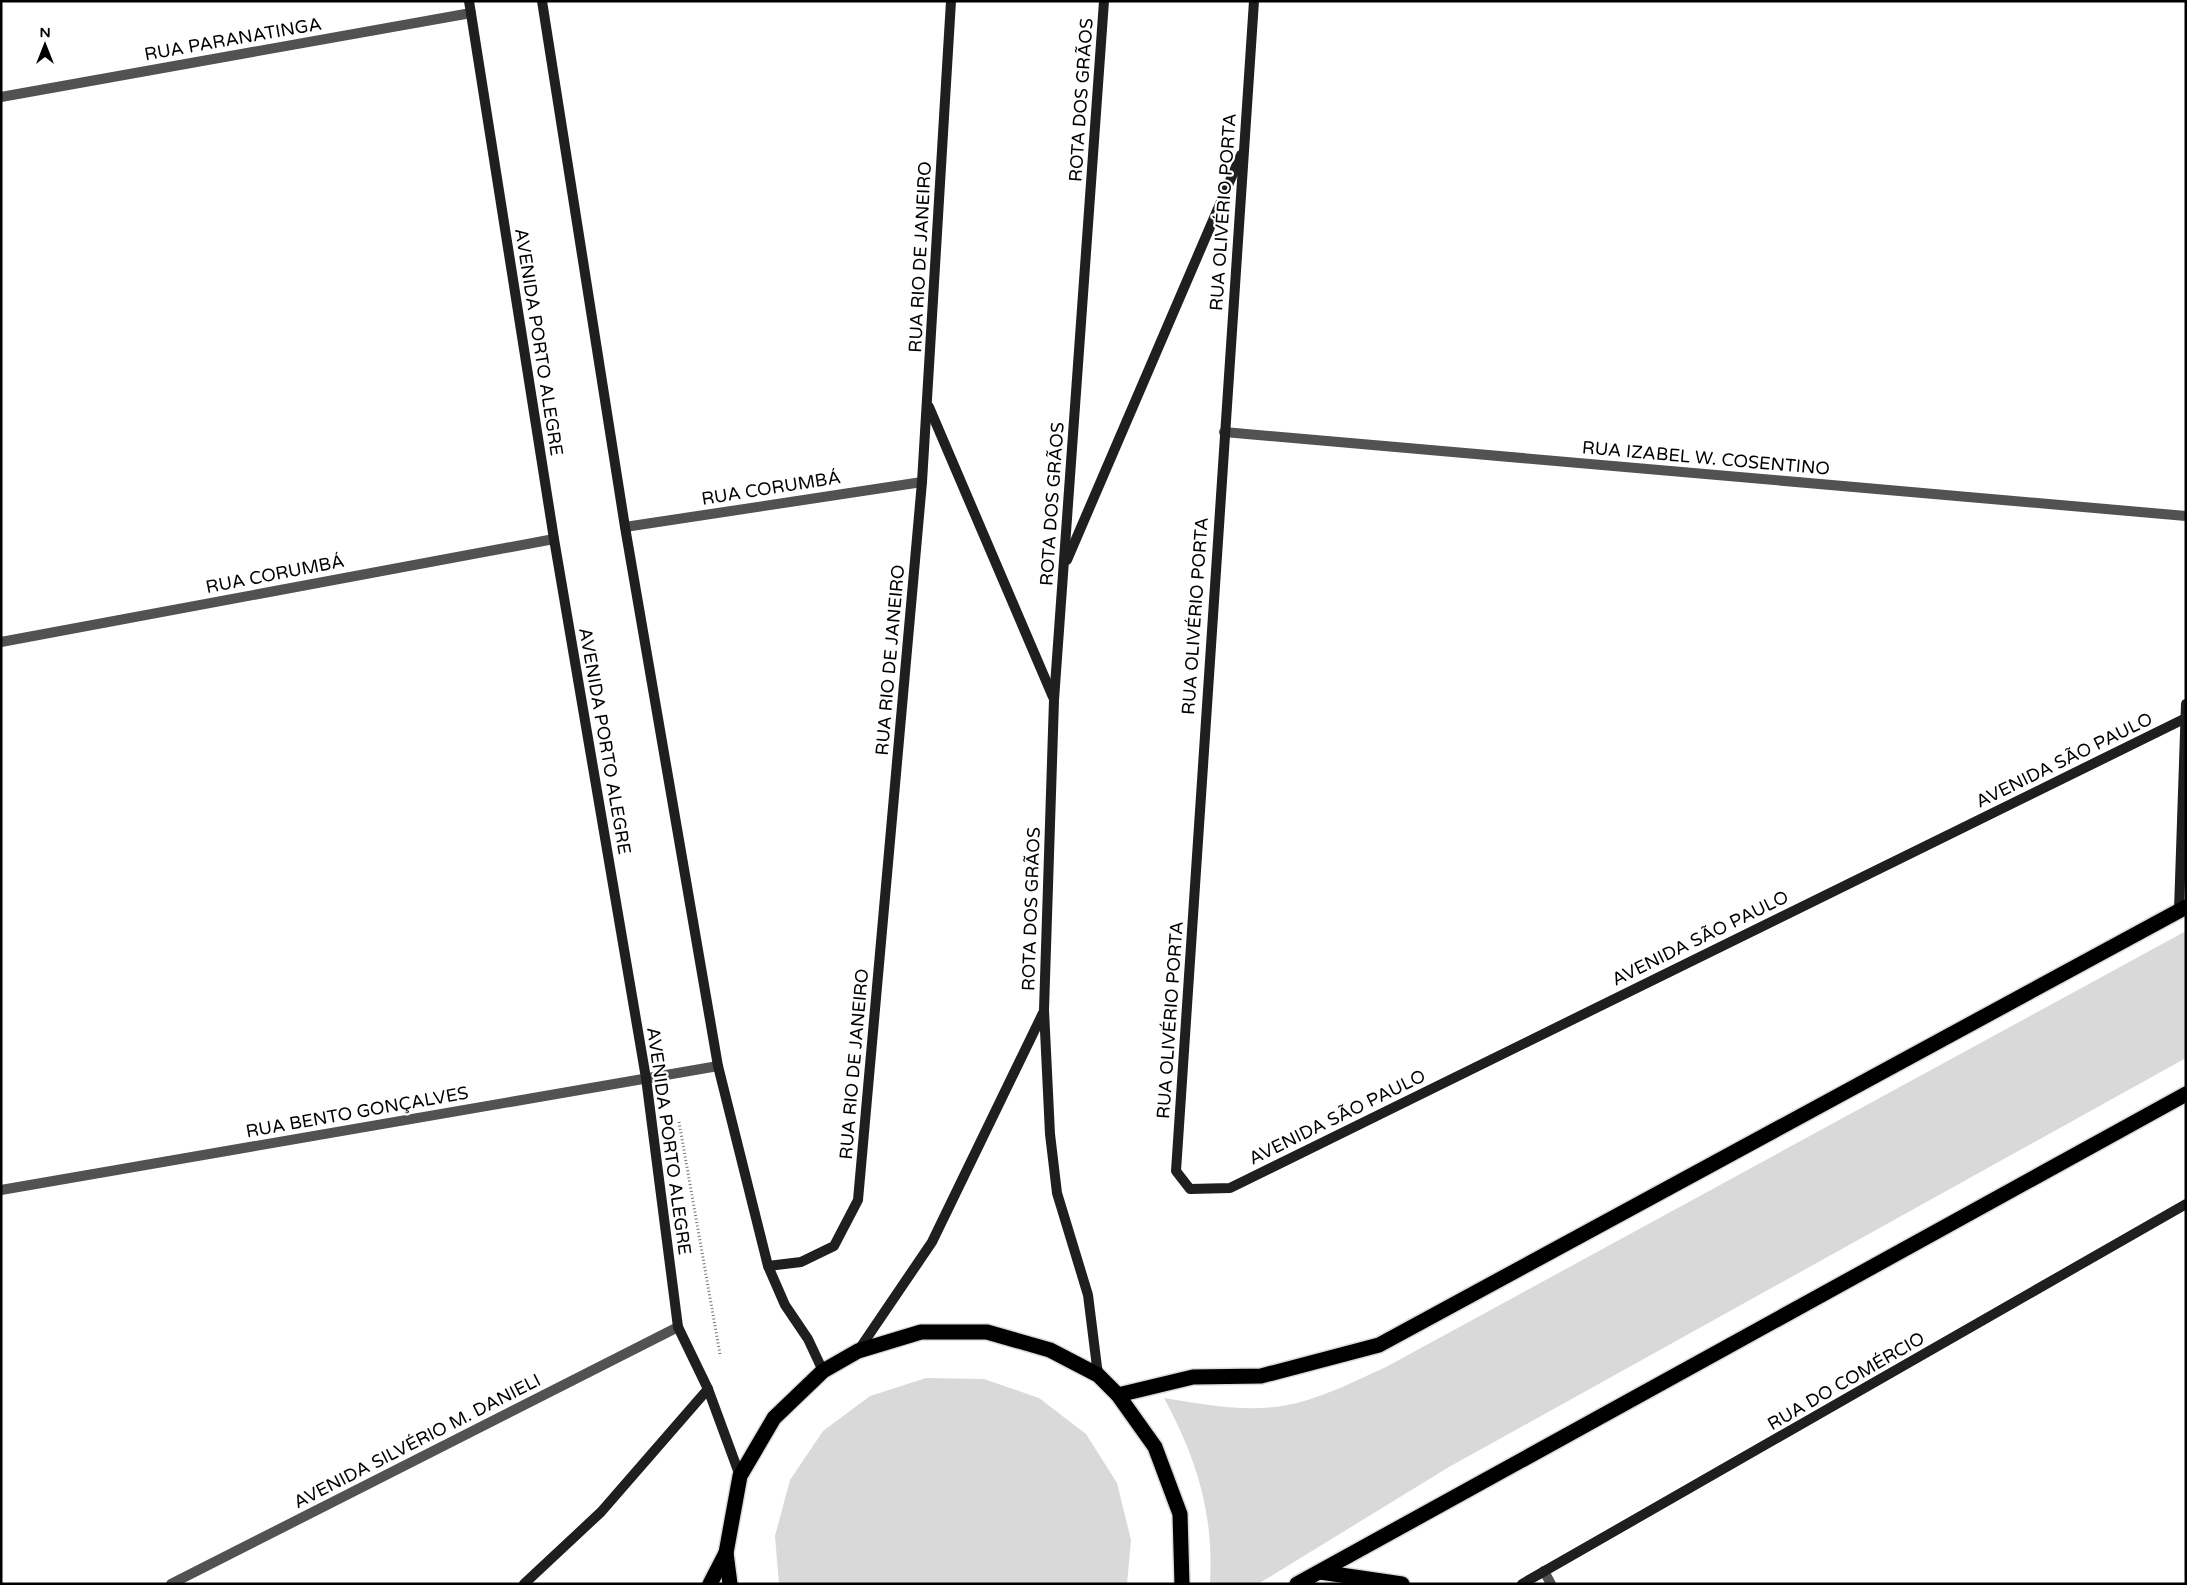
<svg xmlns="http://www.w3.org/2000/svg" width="2187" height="1585" font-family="'Varela Round',sans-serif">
  <rect width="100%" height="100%" fill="#fff"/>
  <g fill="#d9d9d9">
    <path d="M2186,931V1058L1449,1467L1258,1584H1210C1214,1514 1197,1459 1164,1398C1207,1405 1253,1414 1297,1403C1328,1395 1357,1380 1386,1367Z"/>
    <polygon points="926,1378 984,1379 1039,1398 1086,1434 1117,1483 1131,1540 1127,1584 779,1584 775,1536 790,1480 823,1431 870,1396"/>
  </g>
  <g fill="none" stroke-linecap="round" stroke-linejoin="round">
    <g stroke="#dbdbdb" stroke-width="18">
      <g id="highway">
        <polyline points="1118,1395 1193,1377 1261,1376 1379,1345 2186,907"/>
        <polyline points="1320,1572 1402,1584"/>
        <polyline points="710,1584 726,1553"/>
        <polyline points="730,1584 726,1553 740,1476 774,1418 823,1371 858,1351 921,1332 987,1332 1050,1350 1098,1375 1118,1395 1155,1447 1180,1514 1182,1584"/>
        <polyline points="1297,1584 2186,1094"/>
      </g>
    </g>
    <polyline stroke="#747474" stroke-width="3" stroke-dasharray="1 2.5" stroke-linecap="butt" points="679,1122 720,1354"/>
    <g stroke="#525252" stroke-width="10">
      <polyline points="1,97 471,13"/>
      <polyline points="1224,432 2186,516"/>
      <polyline points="625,527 922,482"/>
      <polyline points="1,642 554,539"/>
      <polyline points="1,1190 718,1066"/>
      <polyline points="1544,1571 1551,1584"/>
      <polyline points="171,1584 678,1327"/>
    </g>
    <g stroke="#1f1f1f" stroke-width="10">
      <polyline points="469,1 554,539 646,1078 678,1327 708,1389 740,1476"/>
      <polyline points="542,1 625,527 718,1066 768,1266 785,1305 808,1339 823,1371"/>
      <polyline points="1254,1 1176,1171 1190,1189 1230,1188 2186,718"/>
      <polyline points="929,407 1053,697"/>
      <polyline points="1067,560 1241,155"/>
      <polyline points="2179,910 2186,704"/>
      <polyline points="768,1266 801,1262 834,1246 858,1200 922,482 951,1"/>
      <polyline points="858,1351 932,1242 1043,1013"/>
      <polyline points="1098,1375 1088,1295 1057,1193 1050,1134 1044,1010 1054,700 1104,1"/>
      <polyline points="524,1584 601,1512 708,1389"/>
      <polyline points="1522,1584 2186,1204"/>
    </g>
    <use href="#highway" stroke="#000" stroke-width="15"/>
  </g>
  <g text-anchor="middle" stroke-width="4.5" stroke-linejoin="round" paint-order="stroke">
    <g font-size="18" fill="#000" stroke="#fff">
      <text transform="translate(233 39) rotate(-10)" y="6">RUA PARANATINGA</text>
      <text transform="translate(1081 100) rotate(-86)" y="6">ROTA DOS GRÃOS</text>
      <text transform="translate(1223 212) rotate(-86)" y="6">RUA OLIVÉRIO PORTA</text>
      <text transform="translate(920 257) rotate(-87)" y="6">RUA RIO DE JANEIRO</text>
      <text transform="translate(539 342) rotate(81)" y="6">AVENIDA PORTO ALEGRE</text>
      <text transform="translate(1706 458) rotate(5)" y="6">RUA IZABEL W. COSENTINO</text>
      <text transform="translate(771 488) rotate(-9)" y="6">RUA CORUMBÁ</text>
      <text transform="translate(1052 504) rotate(-86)" y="6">ROTA DOS GRÃOS</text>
      <text transform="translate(275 574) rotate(-11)" y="6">RUA CORUMBÁ</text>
      <text transform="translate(1195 616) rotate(-86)" y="6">RUA OLIVÉRIO PORTA</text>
      <text transform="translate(890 660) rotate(-85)" y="6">RUA RIO DE JANEIRO</text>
      <text transform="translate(605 741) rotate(80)" y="6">AVENIDA PORTO ALEGRE</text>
      <text transform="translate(2064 760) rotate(-26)" y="6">AVENIDA SÃO PAULO</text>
      <text transform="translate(1031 909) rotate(-88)" y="6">ROTA DOS GRÃOS</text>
      <text transform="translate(1700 938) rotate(-26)" y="6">AVENIDA SÃO PAULO</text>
      <text transform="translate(1170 1020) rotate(-86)" y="6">RUA OLIVÉRIO PORTA</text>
      <text transform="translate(854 1064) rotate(-85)" y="6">RUA RIO DE JANEIRO</text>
      <text transform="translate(357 1112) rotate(-10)" y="6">RUA BENTO GONÇALVES</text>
      <text transform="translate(1337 1117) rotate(-26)" y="6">AVENIDA SÃO PAULO</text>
      <text transform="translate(669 1141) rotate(82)" y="6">AVENIDA PORTO ALEGRE</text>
      <text transform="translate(1846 1381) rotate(-30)" y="6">RUA DO COMÉRCIO</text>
      <text transform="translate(417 1441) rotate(-27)" y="6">AVENIDA SILVÉRIO M. DANIELI</text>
    </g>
  </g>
  <rect width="2187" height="1585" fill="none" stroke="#000000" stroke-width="5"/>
  <g transform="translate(45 45)" stroke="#ffffff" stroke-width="4" paint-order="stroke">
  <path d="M0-4L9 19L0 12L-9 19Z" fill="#000000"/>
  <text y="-8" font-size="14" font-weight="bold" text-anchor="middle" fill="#000000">N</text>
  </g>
</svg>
